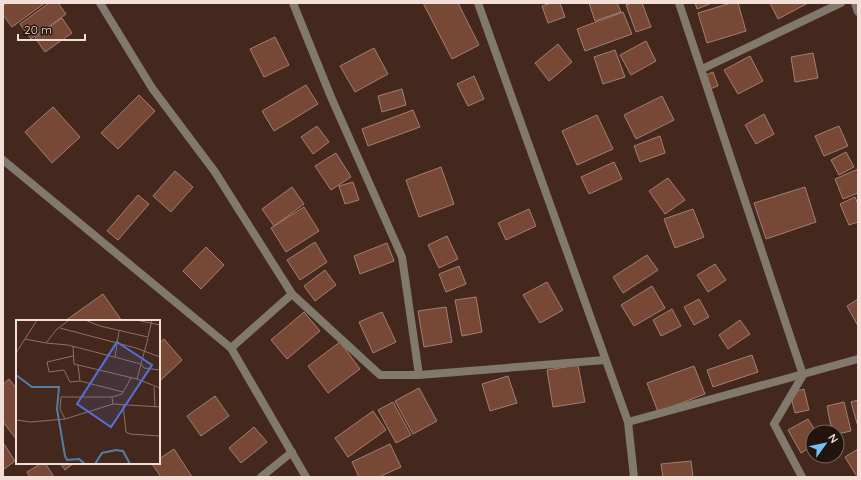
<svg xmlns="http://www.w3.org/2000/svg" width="861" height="480" font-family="Quicksand,sans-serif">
  <rect width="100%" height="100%" fill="#45281d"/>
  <g fill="#784836" stroke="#a27f73">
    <polygon points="7,3 45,3 12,27 3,15 3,6"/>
    <polygon points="49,3 58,3 66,14 31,39 20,24"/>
    <polygon points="423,3 458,3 479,45 452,59"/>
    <polygon points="551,3 560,3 565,17 548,23 542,6"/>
    <polygon points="589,3 617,3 621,12 595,21"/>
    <polygon points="632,3 642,3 651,27 636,32 626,5"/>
    <polygon points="695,3 712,3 697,9"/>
    <polygon points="731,3 738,3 746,31 707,43 698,13"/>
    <polygon points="770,3 808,3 778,19"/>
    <polygon points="623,12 632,34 585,51 577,29"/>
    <polygon points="62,18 72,33 45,52 35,38"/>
    <polygon points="275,37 289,65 264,77 250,49"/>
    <polygon points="646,41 656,61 631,75 620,55"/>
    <polygon points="558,44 572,62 549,81 535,63"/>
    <polygon points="374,48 388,74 355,92 340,66"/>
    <polygon points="615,50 625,77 603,84 594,57"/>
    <polygon points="813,53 818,78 795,82 791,57"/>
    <polygon points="750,56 763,81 738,94 724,70"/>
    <polygon points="713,72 718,86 710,89 704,76"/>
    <polygon points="474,76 484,99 468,106 457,84"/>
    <polygon points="306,85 318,104 274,131 262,111"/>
    <polygon points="402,89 406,105 382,112 378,96"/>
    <polygon points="139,95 155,111 118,149 101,133"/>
    <polygon points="662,96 674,120 636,139 624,115"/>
    <polygon points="53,107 80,137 52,163 25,132"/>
    <polygon points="413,110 420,127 368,146 362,129"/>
    <polygon points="764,114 774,134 756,144 745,125"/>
    <polygon points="597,115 613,149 577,165 562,131"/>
    <polygon points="317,126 329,142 313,154 301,137"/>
    <polygon points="839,126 848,146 824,156 815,136"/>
    <polygon points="660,136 665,153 640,162 634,146"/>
    <polygon points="846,152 854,167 839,175 831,160"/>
    <polygon points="336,153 351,177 331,190 315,166"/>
    <polygon points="614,162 622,179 589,194 581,177"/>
    <polygon points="441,167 454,204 419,217 406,180"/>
    <polygon points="858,169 858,193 843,199 835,179"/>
    <polygon points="175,171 193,187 171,212 153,196"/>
    <polygon points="668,178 685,200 665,214 649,191"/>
    <polygon points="353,182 359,200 345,204 339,186"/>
    <polygon points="292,187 304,204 274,226 262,209"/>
    <polygon points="805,187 816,222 766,239 754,203"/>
    <polygon points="138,195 149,204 118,240 107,231"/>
    <polygon points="855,197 858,204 858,222 849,225 840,204"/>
    <polygon points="304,207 319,231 286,252 271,228"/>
    <polygon points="529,209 536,226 506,240 498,223"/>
    <polygon points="693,209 704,237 675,248 664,219"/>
    <polygon points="447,236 458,259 439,268 428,245"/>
    <polygon points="315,242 327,262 300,280 287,260"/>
    <polygon points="387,243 394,261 360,274 354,256"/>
    <polygon points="206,247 224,265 201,289 183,271"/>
    <polygon points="647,255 658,270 623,293 613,277"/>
    <polygon points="715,264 726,280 708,292 697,275"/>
    <polygon points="459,266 466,284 446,292 439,274"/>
    <polygon points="325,270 336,285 315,301 304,286"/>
    <polygon points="547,282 563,310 540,323 523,295"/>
    <polygon points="652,286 665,308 634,326 621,305"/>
    <polygon points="103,294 122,321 65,321"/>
    <polygon points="476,297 482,332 462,336 455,300"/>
    <polygon points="699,299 709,317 694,325 684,307"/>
    <polygon points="858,299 858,326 847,306"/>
    <polygon points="446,307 452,342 424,347 418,311"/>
    <polygon points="672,309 681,326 661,336 653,320"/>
    <polygon points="304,312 320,331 287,359 271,340"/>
    <polygon points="382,312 396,342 373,353 359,322"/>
    <polygon points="740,320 750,334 728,349 719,335"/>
    <polygon points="164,339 182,360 159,382 159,343"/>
    <polygon points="340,342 360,369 328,393 308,366"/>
    <polygon points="752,355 758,372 713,387 707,370"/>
    <polygon points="578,365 585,402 553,407 547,370"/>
    <polygon points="694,366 705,394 658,412 647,383"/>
    <polygon points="508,376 517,403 490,411 482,384"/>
    <polygon points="9,379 17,389 17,440 3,422 3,384"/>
    <polygon points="419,388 437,421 413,434 395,401"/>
    <polygon points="804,389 809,410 795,413 790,393"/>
    <polygon points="215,396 229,416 201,436 187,416"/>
    <polygon points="858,400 858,427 851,402"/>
    <polygon points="393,402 411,435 396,443 378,410"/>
    <polygon points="844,402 851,431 837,434 837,432 832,432 827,406"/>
    <polygon points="373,411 386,430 348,457 335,438"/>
    <polygon points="808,419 816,432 813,432 813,446 801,453 788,430"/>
    <polygon points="254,427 267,442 241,463 229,448"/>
    <polygon points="4,444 15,461 3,470 3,445"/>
    <polygon points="390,444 401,467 379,477 359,477 352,462"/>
    <polygon points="174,449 192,477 161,477 152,464 159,463 159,459"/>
    <polygon points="858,449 858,474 856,475 845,457"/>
    <polygon points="691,461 693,477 663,477 661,464"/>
    <polygon points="42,463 45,463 54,477 30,477 27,472"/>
    <polygon points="60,463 74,463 65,470"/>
  </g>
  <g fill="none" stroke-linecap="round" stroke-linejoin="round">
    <g stroke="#82796d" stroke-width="8">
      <polyline points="100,3 152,88 215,172 292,294 231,348"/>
      <polyline points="293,3 331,97 402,257 419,375"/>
      <polyline points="478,3 628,422 634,477"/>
      <polyline points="679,3 803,375 774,424 802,477"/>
      <polyline points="855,3 858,12"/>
      <polyline points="702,69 841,3"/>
      <polyline points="3,160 231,348 306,477"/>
      <polyline points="292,294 380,375 419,375 605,360"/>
      <polyline points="628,422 858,359"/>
      <polyline points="261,477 292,452"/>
    </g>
  </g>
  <g transform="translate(16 320)">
    <rect width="144" height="144" fill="#45281d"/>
    <path fill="none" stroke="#547ea1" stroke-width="2" d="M0,55L16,67H43L41,89L49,136L51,140L63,139L69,144M79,144L86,133L100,130L107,131L114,144"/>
    <path fill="none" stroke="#8b7168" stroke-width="1" d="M53,0L40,10L30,23L52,25L125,44L128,48L144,50M69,0L84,6L132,17L136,0M120,0L144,5M44,8L120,28L144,37M9,19L30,23M57,26L58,44L121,59L144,68M0,33L21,0M57,36L31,42L33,52L48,50L54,62L64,61L107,72M99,37L103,11M62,45L64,61M121,59L132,18M138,67L139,87M96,77L106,74L115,58M107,84L110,112L114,114L144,116M49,99L44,89L45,77H96L97,84M0,100L15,102L49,99L97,84L144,87"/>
    <path fill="#5272d8" fill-opacity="0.15" stroke="#5272d8" stroke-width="2" d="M101,22L136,45L95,107L61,84Z"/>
    <rect width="144" height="144" fill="none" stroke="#f3dfd8" stroke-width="2"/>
  </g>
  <rect width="861" height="480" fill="none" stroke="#f3dfd8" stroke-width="8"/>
  <g transform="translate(825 444) rotate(57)"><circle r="19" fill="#221510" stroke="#766660"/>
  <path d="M0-3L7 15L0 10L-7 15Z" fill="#76c0f7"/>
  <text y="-6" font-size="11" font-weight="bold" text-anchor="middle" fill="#f3dfd8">N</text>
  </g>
  <path d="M18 34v6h67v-6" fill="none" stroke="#f3dfd8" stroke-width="2"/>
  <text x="24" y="34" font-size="12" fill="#f3dfd8" stroke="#221510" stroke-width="3" paint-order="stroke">20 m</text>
</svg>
